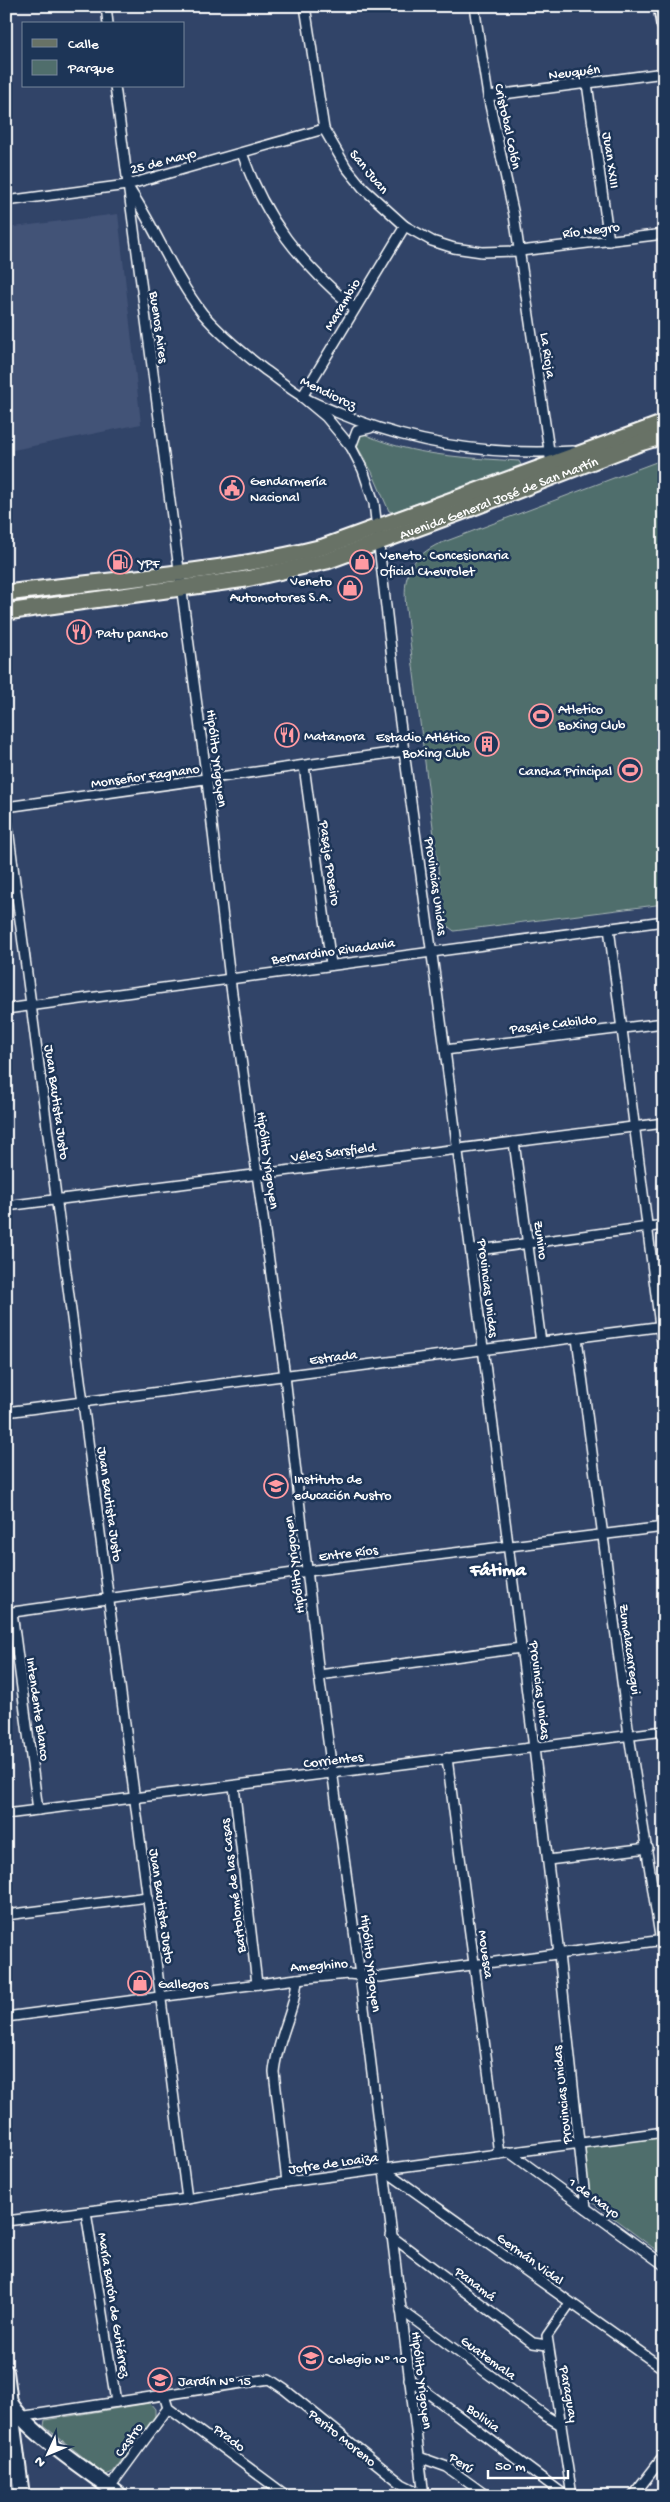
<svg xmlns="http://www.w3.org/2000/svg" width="670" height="2502" font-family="'Gochi Hand',sans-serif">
  <rect width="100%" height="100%" fill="#314468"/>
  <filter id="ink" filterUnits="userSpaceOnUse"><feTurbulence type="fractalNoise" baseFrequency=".02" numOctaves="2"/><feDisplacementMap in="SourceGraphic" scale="10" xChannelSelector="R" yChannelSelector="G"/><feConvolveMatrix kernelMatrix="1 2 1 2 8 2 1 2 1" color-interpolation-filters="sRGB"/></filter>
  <g filter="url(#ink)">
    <polygon fill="#435377" points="118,214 141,424 13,450 6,425 6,228"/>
    <g fill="#506e6c" stroke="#a8b6b6">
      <path d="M364,434C411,456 468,458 519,461L521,465L393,512L389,511L372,472L357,446L359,436Z"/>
      <path d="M664,459V904L454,931L445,924L406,609C403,577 407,561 436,545Z"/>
      <polygon points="664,2137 664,2256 588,2199 585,2147"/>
      <polygon points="150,2403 155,2409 155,2416 113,2472 106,2475 44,2426 45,2420"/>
    </g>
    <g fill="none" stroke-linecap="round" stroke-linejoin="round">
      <g stroke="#fff" stroke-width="12">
        <g id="street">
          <polyline points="106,6 108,24"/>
          <polyline points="305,6 324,129 346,167 363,188 405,226 432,241 454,248 482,252 520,251 664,234"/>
          <polyline points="474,6 488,96 514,215 550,457"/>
          <polyline points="587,83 609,241"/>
          <polyline points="115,86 207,781 230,979 285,1376 319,1675 360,1975 424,2496"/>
          <polyline points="488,96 664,73"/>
          <path d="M242,153C265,219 301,264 354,308"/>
          <path d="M128,187C156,228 172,274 203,314C221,335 243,353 265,370C277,378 289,389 302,396C312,403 325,407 336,412C411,444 491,456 573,451"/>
          <polyline points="6,201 127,185 324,129"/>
          <polyline points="302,397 326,417 351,447 363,470 374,503 396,693 445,1050 534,1748 559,1954 586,2208"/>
          <polyline points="302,397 405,226"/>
          <polyline points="351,447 357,431 370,428"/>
          <polyline points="304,766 331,964"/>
          <polyline points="6,807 405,751"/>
          <polyline points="6,813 187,2199"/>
          <polyline points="609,928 664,1357"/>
          <polyline points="6,1009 664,921"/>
          <polyline points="445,1050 664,1023"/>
          <polyline points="514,1142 541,1342"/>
          <polyline points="6,1206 664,1123"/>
          <polyline points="471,1251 664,1225"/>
          <polyline points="577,1338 629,1735 664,1962"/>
          <polyline points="6,1412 664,1326"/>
          <polyline points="12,1612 38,1810"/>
          <polyline points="6,1613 308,1571 664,1527"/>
          <polyline points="319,1675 521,1648"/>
          <polyline points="447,1758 499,2154"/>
          <polyline points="234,1786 257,1984"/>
          <polyline points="6,1814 664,1731"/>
          <polyline points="548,1860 648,1848"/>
          <polyline points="6,1915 148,1897"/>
          <polyline points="6,2017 297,1979 348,1974 380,1977 664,1940"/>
          <polyline points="509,2152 664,2265"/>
          <polyline points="383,2169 664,2369"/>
          <path d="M287,2182L274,2072C277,2039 295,2011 297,1979"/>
          <polyline points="86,2212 116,2402"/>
          <polyline points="6,2221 187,2199 287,2182 664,2132"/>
          <polyline points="391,2236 533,2343 547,2345"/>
          <polyline points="570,2303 547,2336 572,2496"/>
          <polyline points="401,2310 546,2416 561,2425"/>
          <polyline points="409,2379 566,2496"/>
          <polyline points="164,2395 168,2408 287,2496"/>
          <polyline points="19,2417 269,2379 284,2389 402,2484 424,2495"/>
          <polyline points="419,2457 447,2467 487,2496"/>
          <polyline points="110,2487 168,2408"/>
          <polyline points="633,2496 664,2456"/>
        </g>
      </g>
      <g stroke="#fff" stroke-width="18">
        <g id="secondary">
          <polyline points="661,6 664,24"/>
          <polyline points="6,2372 22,2496"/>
          <path d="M10,2402C29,2434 90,2472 121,2496"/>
        </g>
      </g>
      <g stroke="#fff" stroke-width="19">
        <g id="primary">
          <path d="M6,593C110,580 223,572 323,547L664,423"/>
          <path id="s1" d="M6,612L246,579L327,561L461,512L640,443L664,436"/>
        </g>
      </g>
      <use href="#street" stroke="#1d3557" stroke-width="9"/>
      <use href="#secondary" stroke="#1d3557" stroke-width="14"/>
      <use href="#primary" stroke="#687266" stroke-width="15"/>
    </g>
  </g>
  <defs>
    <g id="civic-ring" transform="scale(1.25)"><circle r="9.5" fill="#1d3557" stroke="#ff9aa2" stroke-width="1.5"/><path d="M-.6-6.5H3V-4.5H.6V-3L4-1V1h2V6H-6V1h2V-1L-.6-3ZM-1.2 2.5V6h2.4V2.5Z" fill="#ff9aa2"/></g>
    <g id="fuel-ring" transform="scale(1.25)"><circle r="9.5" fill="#1d3557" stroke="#ff9aa2" stroke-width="1.5"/><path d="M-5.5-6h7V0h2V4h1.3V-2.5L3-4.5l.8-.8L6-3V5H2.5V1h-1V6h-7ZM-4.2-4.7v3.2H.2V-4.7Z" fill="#ff9aa2"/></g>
    <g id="shop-ring" transform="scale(1.25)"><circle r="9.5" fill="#1d3557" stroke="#ff9aa2" stroke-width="1.5"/><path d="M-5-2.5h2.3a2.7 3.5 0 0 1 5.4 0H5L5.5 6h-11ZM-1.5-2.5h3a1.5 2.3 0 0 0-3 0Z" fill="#ff9aa2"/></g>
    <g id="restaurant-ring" transform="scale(1.25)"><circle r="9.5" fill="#1d3557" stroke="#ff9aa2" stroke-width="1.5"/><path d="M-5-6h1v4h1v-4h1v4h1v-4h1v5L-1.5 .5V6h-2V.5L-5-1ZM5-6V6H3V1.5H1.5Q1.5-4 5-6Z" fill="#ff9aa2"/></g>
    <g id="stadium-ring" transform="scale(1.25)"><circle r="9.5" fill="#1d3557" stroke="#ff9aa2" stroke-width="1.5"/><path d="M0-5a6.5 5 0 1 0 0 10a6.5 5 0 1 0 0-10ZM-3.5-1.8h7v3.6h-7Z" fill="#ff9aa2"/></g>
    <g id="building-ring" transform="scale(1.25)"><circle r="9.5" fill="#1d3557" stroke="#ff9aa2" stroke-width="1.5"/><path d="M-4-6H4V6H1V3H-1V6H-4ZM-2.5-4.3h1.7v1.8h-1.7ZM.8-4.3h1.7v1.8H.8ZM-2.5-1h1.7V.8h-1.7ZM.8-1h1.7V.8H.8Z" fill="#ff9aa2"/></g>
    <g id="school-ring" transform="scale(1.25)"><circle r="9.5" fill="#1d3557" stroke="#ff9aa2" stroke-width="1.5"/><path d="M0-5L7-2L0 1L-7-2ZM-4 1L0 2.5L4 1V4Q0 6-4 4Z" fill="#ff9aa2"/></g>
  </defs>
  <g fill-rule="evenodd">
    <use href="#civic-ring" x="232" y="488"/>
    <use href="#fuel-ring" x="120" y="562"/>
    <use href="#shop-ring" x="362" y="562"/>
    <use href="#shop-ring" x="350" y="588"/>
    <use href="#restaurant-ring" x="79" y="632"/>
    <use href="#stadium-ring" x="541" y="716"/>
    <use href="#restaurant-ring" x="287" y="735"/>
    <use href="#building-ring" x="487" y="744"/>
    <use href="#stadium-ring" x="630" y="770"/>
    <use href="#school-ring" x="276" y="1486"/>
    <use href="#shop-ring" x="140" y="1983"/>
    <use href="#school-ring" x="311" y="2358"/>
    <use href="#school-ring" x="160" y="2380"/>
  </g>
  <g text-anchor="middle" stroke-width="5" stroke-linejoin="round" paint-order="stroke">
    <g font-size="14" fill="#fff" stroke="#1d3557">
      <text transform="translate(574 71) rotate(-7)" y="5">Neuquén</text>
      <text transform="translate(509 126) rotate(78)" y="5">Cristobal Colón</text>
      <text transform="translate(163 160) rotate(-15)" y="5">25 de Mayo</text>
      <text transform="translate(612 160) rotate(82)" y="5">Juan XXIII</text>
      <text transform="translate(370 171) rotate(50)" y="5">San Juan</text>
      <text transform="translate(591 229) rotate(-7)" y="5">Río Negro</text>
      <text transform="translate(341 304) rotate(-59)" y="5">Marambio</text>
      <text transform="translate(160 327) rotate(82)" y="5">Buenos Aires</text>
      <text transform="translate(549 355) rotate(82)" y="5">La Rioja</text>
      <text transform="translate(329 392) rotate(26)" y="5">Mendioroz</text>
      <text dy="5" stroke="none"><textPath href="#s1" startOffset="508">Avenida General José de San Martín</textPath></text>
      <text transform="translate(218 758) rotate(83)" y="5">Hipólito Yrigoyen</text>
      <text transform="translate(145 775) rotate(-8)" y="5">Monseñor Fagnano</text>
      <text transform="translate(331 863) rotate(82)" y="5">Pasaje Poseiro</text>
      <text transform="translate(437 886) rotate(82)" y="5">Provincias Unidas</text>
      <text transform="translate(333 950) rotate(-8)" y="5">Bernardino Rivadavia</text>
      <text transform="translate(553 1023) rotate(-7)" y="5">Pasaje Cabildo</text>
      <text transform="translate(58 1102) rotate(82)" y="5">Juan Bautista Justo</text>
      <text transform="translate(333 1151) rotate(-7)" y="5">Vélez Sarsfield</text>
      <text transform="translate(269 1160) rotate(82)" y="5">Hipólito Yrigoyen</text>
      <text transform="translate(542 1240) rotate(82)" y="5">Zunino</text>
      <text transform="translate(489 1288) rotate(83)" y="5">Provincias Unidas</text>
      <text transform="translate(333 1356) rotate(-7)" y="5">Estrada</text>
      <text transform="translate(111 1504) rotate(82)" y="5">Juan Bautista Justo</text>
      <text transform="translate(348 1552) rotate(-7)" y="5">Entre Ríos</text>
      <text transform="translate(293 1565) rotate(-97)" y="5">Hipólito Yrigoyen</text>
      <text transform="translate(631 1649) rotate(82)" y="5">Zumalacarregui</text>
      <text transform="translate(541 1690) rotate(83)" y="5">Provincias Unidas</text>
      <text transform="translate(39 1709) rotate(82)" y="5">Intendente Blanco</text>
      <text transform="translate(333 1759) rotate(-7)" y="5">Corrientes</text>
      <text transform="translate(232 1886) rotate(-97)" y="5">Bartolomé de las Casas</text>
      <text transform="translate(163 1906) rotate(82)" y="5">Juan Bautista Justo</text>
      <text transform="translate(487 1954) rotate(82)" y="5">Mouesca</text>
      <text transform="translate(372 1963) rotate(83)" y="5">Hipólito Yrigoyen</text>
      <text transform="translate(319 1964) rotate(-4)" y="5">Ameghino</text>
      <text transform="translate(561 2095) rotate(-96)" y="5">Provincias Unidas</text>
      <text transform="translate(333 2162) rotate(-8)" y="5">Jofre de Loaiza</text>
      <text transform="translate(595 2197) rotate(36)" y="5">1 de Mayo</text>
      <text transform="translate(531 2258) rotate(36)" y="5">Germán Vidal</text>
      <text transform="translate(476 2283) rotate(37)" y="5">Panamá</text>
      <text transform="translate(115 2305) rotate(81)" y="5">María Barón de Gutiérrez</text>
      <text transform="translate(489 2357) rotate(36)" y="5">Guatemala</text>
      <text transform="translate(423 2380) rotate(83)" y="5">Hipólito Yrigoyen</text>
      <text transform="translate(570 2394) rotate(80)" y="5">Paraguay</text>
      <text transform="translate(484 2417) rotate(37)" y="5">Bolivia</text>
      <text transform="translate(230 2437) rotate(37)" y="5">Prado</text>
      <text transform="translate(343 2437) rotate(39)" y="5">Perito Moreno</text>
      <text transform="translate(128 2439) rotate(-54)" y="5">Castro</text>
      <text transform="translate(462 2462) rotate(33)" y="5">Perú</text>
    </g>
    <g font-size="14" fill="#fff" stroke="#1d3557" text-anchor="start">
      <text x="250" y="485">Gendarmería<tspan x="250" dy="16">Nacional</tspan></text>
      <text x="380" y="559">Veneto. Concesionaria<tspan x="380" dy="16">Oficial Chevrolet</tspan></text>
      <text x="138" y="567">YPF</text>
      <text x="332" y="585" text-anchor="end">Veneto<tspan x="332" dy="16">Automotores S.A.</tspan></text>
      <text x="96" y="637">Patu pancho</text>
      <text x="558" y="713">Atletico<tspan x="558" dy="16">Boxing Club</tspan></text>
      <text x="304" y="740">Matamora</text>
      <text x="470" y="741" text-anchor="end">Estadio Atlético<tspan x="470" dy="16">Boxing Club</tspan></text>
      <text x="612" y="775" text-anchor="end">Cancha Principal</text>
      <text x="294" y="1483">Instituto de<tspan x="294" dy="16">educación Austro</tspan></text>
      <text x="158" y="1988">Gallegos</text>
      <text x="328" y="2363">Colegio Nº 10</text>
      <text x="178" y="2385">Jardín Nº 15</text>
    </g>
    <g font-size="19" font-weight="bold" fill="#fff" stroke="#1d3557">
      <text x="498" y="1575">Fátima</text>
    </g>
  </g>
  <rect width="670" height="2502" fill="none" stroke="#1d3557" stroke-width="25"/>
  <rect x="12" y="12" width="645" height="2477" fill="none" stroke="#fff" stroke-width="2" filter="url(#ink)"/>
  <rect x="22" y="22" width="162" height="65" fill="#1d3557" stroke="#77869a"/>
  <rect x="32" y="39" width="25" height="8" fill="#687266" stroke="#77869a"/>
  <text x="68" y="48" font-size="15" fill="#ffffff">Calle</text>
  <rect x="32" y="60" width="25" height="15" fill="#506e6c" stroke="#77869a"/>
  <text x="68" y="72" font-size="15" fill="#ffffff">Parque</text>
  <g transform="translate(48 2454) rotate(226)" stroke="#1d3557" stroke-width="4" paint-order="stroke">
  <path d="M0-4L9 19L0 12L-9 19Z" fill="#ffffff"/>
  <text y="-8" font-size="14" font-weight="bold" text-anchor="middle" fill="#ffffff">N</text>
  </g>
  <path d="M488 2470v8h80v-8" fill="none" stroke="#ffffff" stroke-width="2.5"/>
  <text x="495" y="2470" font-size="15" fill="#ffffff" stroke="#1d3557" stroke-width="4" paint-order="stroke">50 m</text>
</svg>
